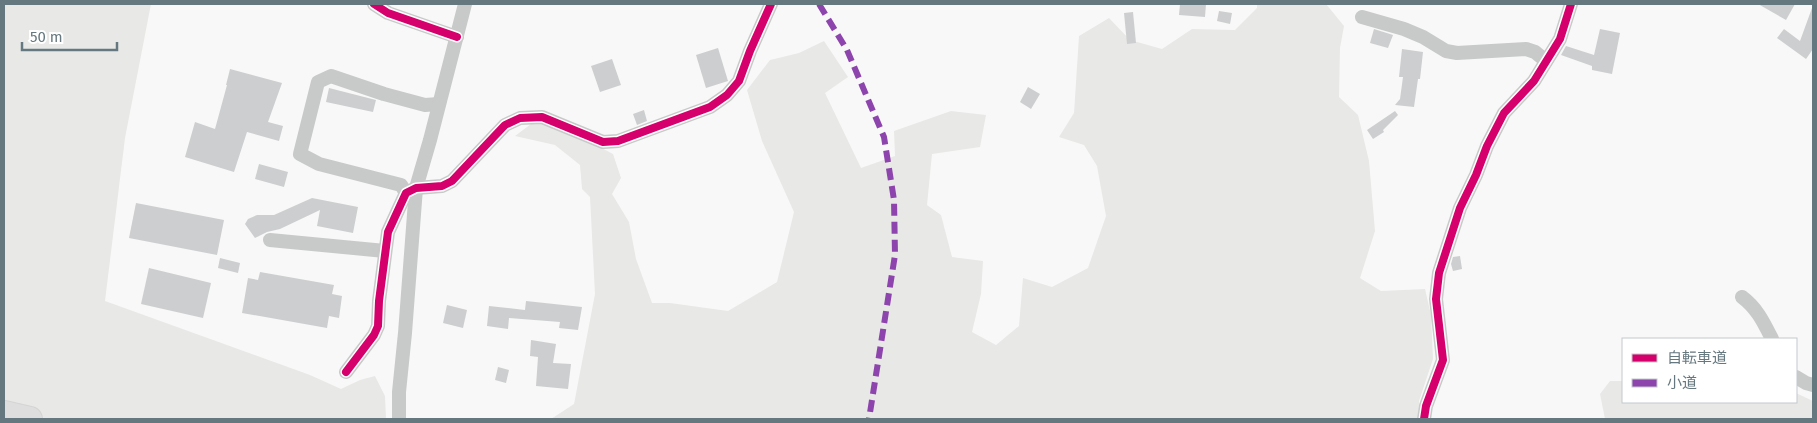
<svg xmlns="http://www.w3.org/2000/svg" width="1817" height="423" font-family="'Fira Sans','Noto Sans JP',sans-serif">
  <rect width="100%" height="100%" fill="#f8f8f8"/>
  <g fill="#e8e9e6">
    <polygon points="4,4 151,4 125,138 105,301 310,375 341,389 360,380 375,376 385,396 386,419 4,419"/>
    <polygon points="1257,4 1326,4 1344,26 1340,48 1339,97 1358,115 1369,161 1375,231 1360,278 1381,291 1425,289 1431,315 1433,359 1419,401 1419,419 551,419 574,404 595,294 590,197 582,189 580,165 555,145 515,136 535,121 590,142 613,154 621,178 612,194 629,222 636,259 652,303 670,303 728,311 777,282 794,212 762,141 747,90 770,60 799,53 824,41 848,77 825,93 861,168 895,156 894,131 951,111 986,115 980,147 932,154 927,205 941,215 952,257 983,261 981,294 972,332 996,345 1019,326 1023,278 1052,287 1088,268 1106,216 1097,166 1084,145 1059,137 1074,113 1079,36 1109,18 1130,40 1162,49 1192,29 1235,30 1257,8"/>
    <polygon points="1610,381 1623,381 1623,402 1796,402 1796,393 1813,401 1813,419 1605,419 1600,394"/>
  </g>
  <g fill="#cdcecf">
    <polygon points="1180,4 1206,4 1205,17 1179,15"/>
    <polygon points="1758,4 1795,4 1786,20"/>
    <polygon points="1812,8 1813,49 1806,59 1777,38 1784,29 1800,41"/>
    <polygon points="1219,11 1232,13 1230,24 1217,21"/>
    <polygon points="1133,12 1136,43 1127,44 1124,13"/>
    <polygon points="1374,29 1393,35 1388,48 1370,43"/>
    <polygon points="1600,29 1620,33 1612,74 1592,70 1592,66 1561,55 1566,46 1594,55"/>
    <polygon points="718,48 728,81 706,88 696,55"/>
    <polygon points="1402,49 1423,52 1420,79 1418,79 1414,107 1395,105 1400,99 1403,77 1399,77"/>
    <polygon points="612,59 621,85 600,92 591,66"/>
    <polygon points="230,69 282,83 268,122 283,126 279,141 247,132 234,172 185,157 195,122 215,129 227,85 226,85"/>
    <polygon points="1028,87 1040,94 1031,109 1020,102"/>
    <polygon points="329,88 376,100 373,112 326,102"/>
    <polygon points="644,110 647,121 637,125 633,114"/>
    <polygon points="1395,111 1398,115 1383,130 1384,132 1373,139 1367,130"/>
    <polygon points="259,164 288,172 284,187 255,179"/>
    <polygon points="312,198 358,207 353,233 317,226 320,210 280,229 267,232 255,238 245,224 248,219 257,215 274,215"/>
    <polygon points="136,203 224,220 217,255 129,238"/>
    <polygon points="1460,256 1462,269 1453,271 1451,264 1453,257"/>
    <polygon points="220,258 240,263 238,273 218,268"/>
    <polygon points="149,268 211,283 203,318 141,304"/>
    <polygon points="260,272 334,285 332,294 342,296 339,318 329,316 327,328 242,313 248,278 258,280"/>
    <polygon points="526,301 582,307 578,330 559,328 560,322 509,318 508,329 487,326 489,306 525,310"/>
    <polygon points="447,305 467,310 463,328 443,323"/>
    <polygon points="531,340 556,344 553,363 571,364 568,389 536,386 538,357 530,356"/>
    <polygon points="498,367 509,370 506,383 495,380"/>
  </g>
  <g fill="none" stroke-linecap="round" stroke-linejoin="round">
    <g stroke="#d3d4d4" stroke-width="26">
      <polyline id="highway" points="4,413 30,419"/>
    </g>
    <g stroke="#c8c9c9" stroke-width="14">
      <polyline points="374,4 388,13 457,37"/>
      <polyline points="1362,17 1404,29 1423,37 1446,51 1457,53 1526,49 1535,52 1546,61"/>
      <polyline points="406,193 401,185 319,164 300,154 318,82 331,76 384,94 425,105 439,104"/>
      <polyline points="270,240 385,251"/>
      <path d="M1742,297C1757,308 1764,323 1772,339"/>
      <polyline points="346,372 374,335 378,326 379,301 388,232 406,193 416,188 442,186 452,181 505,125 520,118 542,117 603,142 618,141 710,107 727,95 739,81 750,51 771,4"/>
      <polyline points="1796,377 1806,383 1813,385"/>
      <polyline points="399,419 399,392 405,333 416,188 430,140 465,4"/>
      <polyline points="1424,419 1426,406 1443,360 1436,299 1439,273 1460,208 1476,175 1487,146 1504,113 1534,81 1560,39 1571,4"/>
    </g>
    <use href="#highway" stroke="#dedede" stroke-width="24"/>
    <polyline stroke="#8e44ad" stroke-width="6" stroke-dasharray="12 6" stroke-linecap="butt" points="819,4 847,50 884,137 894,200 895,255 869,419"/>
    <g stroke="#fff" stroke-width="11">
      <g id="cycleway">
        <polyline points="374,4 388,13 457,37"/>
        <polyline points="346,372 374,335 378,326 379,301 388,232 406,193 416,188 442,186 452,181 505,125 520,118 542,117 603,142 618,141 710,107 727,95 739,81 750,51 771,4"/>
        <polyline points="1424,419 1426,406 1443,360 1436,299 1439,273 1460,208 1476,175 1487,146 1504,113 1534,81 1560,39 1571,4"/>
      </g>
    </g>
    <use href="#cycleway" stroke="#d6006c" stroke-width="8"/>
  </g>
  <rect width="1817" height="423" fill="none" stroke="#66787f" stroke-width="10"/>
  <rect x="1622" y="338" width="175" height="65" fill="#ffffff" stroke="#c2c9cc"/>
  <rect x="1632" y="354" width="25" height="8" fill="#d6006c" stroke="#c2c9cc"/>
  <text x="1667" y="363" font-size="15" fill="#66787f">自転車道</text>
  <rect x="1632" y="379" width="25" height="8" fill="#8e44ad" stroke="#c2c9cc"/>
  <text x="1667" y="388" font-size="15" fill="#66787f">小道</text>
  <path d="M22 42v8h95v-8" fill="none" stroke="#66787f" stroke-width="2.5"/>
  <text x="30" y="42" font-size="15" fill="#66787f" stroke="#ffffff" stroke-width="4" paint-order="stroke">50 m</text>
</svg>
